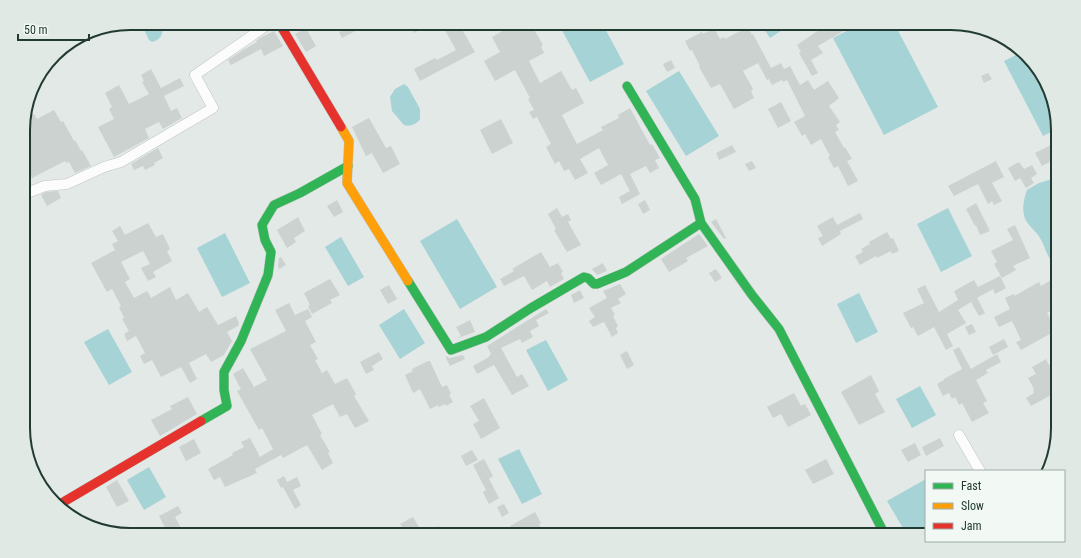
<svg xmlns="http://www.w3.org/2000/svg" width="1081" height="558" font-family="'Roboto Condensed',sans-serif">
  <rect width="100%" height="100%" fill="#e3e9e6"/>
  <g fill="#a6d3d5">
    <path d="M141,23H160C164,32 163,39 152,42L149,40Z"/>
    <polygon points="558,23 602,23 624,64 590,82"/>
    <polygon points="760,23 788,23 790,25 770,38"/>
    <polygon points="862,23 894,23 938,107 884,135 833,38"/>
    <polygon points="1020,53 1040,70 1057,116 1057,129 1043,136 1004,61"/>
    <polygon points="679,71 719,136 686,156 646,91"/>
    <path d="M404,84L408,87L420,109V119C417,124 410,127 404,125L392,111L390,97L395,89Z"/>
    <path d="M1052,179L1057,182L1058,267C1046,260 1046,245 1038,235C1034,229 1025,223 1024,215C1022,208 1024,198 1027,190L1039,183Z"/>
    <polygon points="948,208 972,256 941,272 917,224"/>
    <polygon points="457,219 497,287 460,309 420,241"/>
    <polygon points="225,233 250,283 222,297 197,248"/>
    <polygon points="341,237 364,277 348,286 325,247"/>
    <polygon points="859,293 878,332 856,343 837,304"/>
    <polygon points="404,309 425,343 400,359 379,325"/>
    <polygon points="108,329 132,372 109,385 84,342"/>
    <polygon points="546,340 568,380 548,391 526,350"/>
    <polygon points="920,386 936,415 912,428 896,399"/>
    <polygon points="519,449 542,494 522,504 498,459"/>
    <polygon points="149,467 166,497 144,510 127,480"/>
    <polygon points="926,479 926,535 907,535 887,501"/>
  </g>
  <g fill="#ccd2cf">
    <polygon points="336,23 371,23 342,38 339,32 341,31"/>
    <polygon points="408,23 433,23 414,33"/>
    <polygon points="441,23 476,23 463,31 475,52 420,81 414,69 435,58 437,60 456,50"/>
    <polygon points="516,23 535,23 539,29 535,31 543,45 541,46 544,53 529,61 540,83 561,71 572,90 576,88 584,103 562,115 577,144 603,130 601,127 619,118 618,115 630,108 650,145 652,144 660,158 655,160 659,168 650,173 646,166 630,174 640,194 622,204 619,197 630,191 621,174 601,185 594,173 608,165 599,148 580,159 588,173 575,180 569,169 564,171 559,161 555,164 546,147 551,144 537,117 533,119 529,112 534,110 528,99 530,98 515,70 495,81 484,61 500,52 492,37"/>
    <polygon points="821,23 857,23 818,46 823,53 811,60 818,73 812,76 799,53 801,52 797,45 819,30 817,26"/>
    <polygon points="748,27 752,35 753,34 771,68 781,63 784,69 790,66 800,85 808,80 814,90 828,81 839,98 829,106 840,122 836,125 839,130 835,132 844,148 845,147 852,159 847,161 858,181 848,186 838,166 834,168 828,157 830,156 821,139 811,145 805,134 802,136 794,122 805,116 787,80 783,82 782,80 772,85 769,79 767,80 758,63 743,71 753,89 751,91 754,98 734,109 720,84 711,88 699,67 700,66 692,50 690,51 685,41 702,32 703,34 714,28 720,39 724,37 725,39"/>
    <polygon points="306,28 316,46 306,52 295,34"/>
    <polygon points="274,31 283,46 264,56 261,49 231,65 228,60 243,50 257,42 256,41 260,38"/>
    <polygon points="671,60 675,68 667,72 663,64"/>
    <polygon points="151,69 161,88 180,78 184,86 164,96 171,111 177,108 182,118 163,129 159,122 145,129 149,138 114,157 98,127 114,119 109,109 112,107 105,93 119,85 129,104 149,94 142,82 144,81 141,75"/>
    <polygon points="988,73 992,79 984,83 981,76"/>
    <polygon points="781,102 791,121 778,128 768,109"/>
    <polygon points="54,110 61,122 63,121 74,141 75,140 81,151 82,150 91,166 75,173 69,162 66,163 65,161 32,178 23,161 24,120 34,114 37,119"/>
    <polygon points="369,118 386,148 391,146 400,164 383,173 372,153 366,156 352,127"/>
    <polygon points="501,119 513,143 492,154 480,130"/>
    <polygon points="1057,142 1057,158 1042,166 1035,153"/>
    <polygon points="732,145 736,152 719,160 716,153"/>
    <polygon points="158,148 163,158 154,163 155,165 145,170 143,166 134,170 131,164"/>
    <polygon points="752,161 756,168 749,171 745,164"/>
    <polygon points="996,161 1004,177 992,183 1002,201 994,205 992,201 988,204 978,184 954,196 948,186"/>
    <polygon points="1019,162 1024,169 1032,165 1037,174 1031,178 1034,183 1026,188 1020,178 1015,181 1008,168"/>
    <polygon points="58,191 61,198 47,206 41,195 46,192"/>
    <polygon points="337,200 343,212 334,217 327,206"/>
    <polygon points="645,200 650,210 643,214 638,204"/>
    <polygon points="976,203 990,231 980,235 976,225 975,226 966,209"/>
    <polygon points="557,208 562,217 568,214 571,220 568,222 581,245 567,252 554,230 556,229 548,214"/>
    <polygon points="860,213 863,219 840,231 841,234 822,246 818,238 823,236 817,226 833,217 837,225"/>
    <polygon points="298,217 305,231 294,238 296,242 287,248 277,230"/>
    <polygon points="716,219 726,238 724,239 711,222"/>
    <polygon points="148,223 156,237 163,234 170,249 167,251 172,261 153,272 156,277 148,281 141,268 150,264 143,251 121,262 130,279 125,282 134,298 147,291 151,298 170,287 176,300 188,293 199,312 207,307 218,325 236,316 239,323 238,326 227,332 232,341 224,355 211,362 206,354 189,363 197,379 190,383 181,367 161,377 152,360 144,364 140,356 145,353 136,336 127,341 124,334 129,331 122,319 124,318 119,307 121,306 112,289 107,292 91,263 115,250 112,244 118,241 112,231 120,226 125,235"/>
    <polygon points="1015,225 1030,258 1013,266 1016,270 1002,278 994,264 997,262 991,251 1013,240 1007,229"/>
    <polygon points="887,232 891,239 893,238 899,251 892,254 891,251 877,258 876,256 860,265 855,256 863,252 861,249 870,244 869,242"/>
    <polygon points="699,234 708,246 686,258 688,261 669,272 661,259"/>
    <polygon points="541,252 550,267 558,263 563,272 561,273 564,279 550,287 547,281 532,290 524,276 504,286 500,279 514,271 512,269"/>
    <polygon points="281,257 286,265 279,269 278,266 279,258"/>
    <polygon points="603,263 607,271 597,275 592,269"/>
    <polygon points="716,269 722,278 715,282 709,273"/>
    <polygon points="1000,276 1006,288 995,294 993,289 977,298 985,313 979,316 971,302 958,310 966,323 947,334 953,346 946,350 934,327 918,336 913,327 911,328 903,313 924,303 917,289 925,285 939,312 958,300 954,291 974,280 978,287"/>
    <polygon points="1058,276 1058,306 1047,313 1057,330 1021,350 1016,342 1021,340 1012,321 999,327 994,317 1010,309 1005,298 1014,294 1014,296 1039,282 1041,286"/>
    <polygon points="330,279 340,295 330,300 332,303 312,314 308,306 310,305 304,293"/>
    <polygon points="620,284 626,294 618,299 621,303 611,308 615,315 613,316 618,326 616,328 618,333 612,337 604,322 593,327 589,321 595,317 589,308 607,298 603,291"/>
    <polygon points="389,285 397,299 388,304 380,290"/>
    <polygon points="580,290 584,298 574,303 571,295"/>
    <polygon points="289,303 295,315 308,309 312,317 305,321 316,342 310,345 318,359 315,360 322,373 327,370 335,384 347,378 356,394 354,396 369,421 355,428 347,414 340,417 333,404 312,415 322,434 320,435 330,452 328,453 333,463 322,470 307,445 283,458 281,455 255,469 257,473 225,487 220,477 214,480 208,469 233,455 232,453 244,447 241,442 250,438 260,457 273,449 262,428 259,430 237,391 241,389 233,374 243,368 254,387 267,380 250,349 286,331 275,310"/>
    <polygon points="546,309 549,313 536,320 539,326 530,331 533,337 522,343 520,339 501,348 517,377 522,374 529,386 512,395 494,365 477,374 473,366 489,357 489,356 491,354 487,346"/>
    <polygon points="470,320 475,332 455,339 461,336 456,327"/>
    <polygon points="972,324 976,332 969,335 965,327"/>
    <polygon points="1004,339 1008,347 993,355 989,347"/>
    <polygon points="959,347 971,369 997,354 1001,362 986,370 988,373 976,380 987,401 983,403 989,413 972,422 962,403 959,405 955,397 952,399 949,393 943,396 937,384 944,380 944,379 962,369 953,350"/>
    <polygon points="627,351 634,365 627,369 620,355"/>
    <polygon points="379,352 383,359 372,366 374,370 366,374 360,362"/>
    <polygon points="463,355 465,359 450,366 445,356 450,358"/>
    <polygon points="1046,359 1049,365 1052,363 1058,374 1058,384 1052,388 1055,393 1031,406 1026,398 1034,393 1033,390 1034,389 1028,378 1036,374 1032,367"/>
    <polygon points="428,361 430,361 442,387 447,385 451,394 449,395 453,402 446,406 445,404 439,407 438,405 430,409 420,389 413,393 405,375 413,371 412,369"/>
    <polygon points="871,375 879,391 875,394 885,412 859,425 841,392"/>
    <polygon points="794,393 801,406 805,404 811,415 788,427 781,414 773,418 767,407"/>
    <polygon points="188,397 197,414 160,436 151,420 172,409 170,406"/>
    <polygon points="484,398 500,428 481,439 473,424 479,421 470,406"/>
    <polygon points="940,438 944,446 926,456 922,447"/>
    <polygon points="194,439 201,453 186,461 179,447"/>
    <polygon points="915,443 921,455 908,462 901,450"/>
    <polygon points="472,450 478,460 466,466 461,456"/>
    <polygon points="484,459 493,476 489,479 499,498 489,504 483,492 486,490 473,465"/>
    <polygon points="826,459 834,474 813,484 805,470"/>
    <polygon points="284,476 287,482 297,477 301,486 293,490 301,505 295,509 283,487 281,488 277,480"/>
    <polygon points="117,480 129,501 117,507 106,487"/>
    <polygon points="504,504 509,513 502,517 497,507"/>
    <polygon points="178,506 182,513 175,517 181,528 169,535 159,516"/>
    <polygon points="535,512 541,523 539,524 544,535 515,535 510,526"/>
    <polygon points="413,517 419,527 406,534 400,524"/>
    <polygon points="439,526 444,535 422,535"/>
  </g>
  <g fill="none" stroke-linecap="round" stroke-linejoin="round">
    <g stroke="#c0c6c3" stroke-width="11">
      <g id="street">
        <polyline points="23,193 27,193 45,186 67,184 104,167 121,162 213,108 195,75 263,28 260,23"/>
        <polyline points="959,435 980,471"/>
      </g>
    </g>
    <g stroke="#bec5c1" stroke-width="10">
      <g id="fast">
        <polyline points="627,86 695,199 701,223 752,295 779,329 885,535"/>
        <polyline points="408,281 451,350 486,337 531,308 584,277 588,278 594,284 597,284 626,272 701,223"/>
        <polyline points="201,421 227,406 224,390 224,372 241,341 268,275 271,252 265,240 262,225 274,205 300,193 348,166"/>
      </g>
    </g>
    <g stroke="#bec5c1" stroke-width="10">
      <polyline id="slow" points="341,127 349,141 347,183 408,281"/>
    </g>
    <g stroke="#bec5c1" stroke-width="10">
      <g id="jam">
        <polyline points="279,23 341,127"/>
        <polyline points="60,504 201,421"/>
      </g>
    </g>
    <use href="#street" stroke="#fbfcfb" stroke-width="10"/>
    <use href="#fast" stroke="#30b455" stroke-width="9"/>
    <use href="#slow" stroke="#ff9f0a" stroke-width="9"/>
    <use href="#jam" stroke="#e5322d" stroke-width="9"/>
  </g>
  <path d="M0 0H1081V558H0ZM130 30H951A100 100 0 0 1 1051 130V428A100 100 0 0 1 951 528H130A100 100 0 0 1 30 428V130A100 100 0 0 1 130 30Z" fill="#e1e9e4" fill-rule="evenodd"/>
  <path fill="none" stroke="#223b32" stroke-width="2" d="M130 30H951A100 100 0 0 1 1051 130V428A100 100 0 0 1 951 528H130A100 100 0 0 1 30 428V130A100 100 0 0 1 130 30Z"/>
  <rect x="925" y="470" width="140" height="72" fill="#f2f8f4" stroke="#9faca6"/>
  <rect x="933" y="483" width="20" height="6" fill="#30b455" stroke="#9faca6"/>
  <text x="961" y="490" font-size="12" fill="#223b32">Fast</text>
  <rect x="933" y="503" width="20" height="6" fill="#ff9f0a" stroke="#9faca6"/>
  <text x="961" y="510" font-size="12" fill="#223b32">Slow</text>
  <rect x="933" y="523" width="20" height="6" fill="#e5322d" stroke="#9faca6"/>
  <text x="961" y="530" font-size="12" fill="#223b32">Jam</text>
  <path d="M18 34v6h71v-6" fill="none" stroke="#223b32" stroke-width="2"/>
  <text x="24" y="34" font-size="12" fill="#223b32" stroke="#f2f8f4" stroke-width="3" paint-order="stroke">50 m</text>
</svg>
